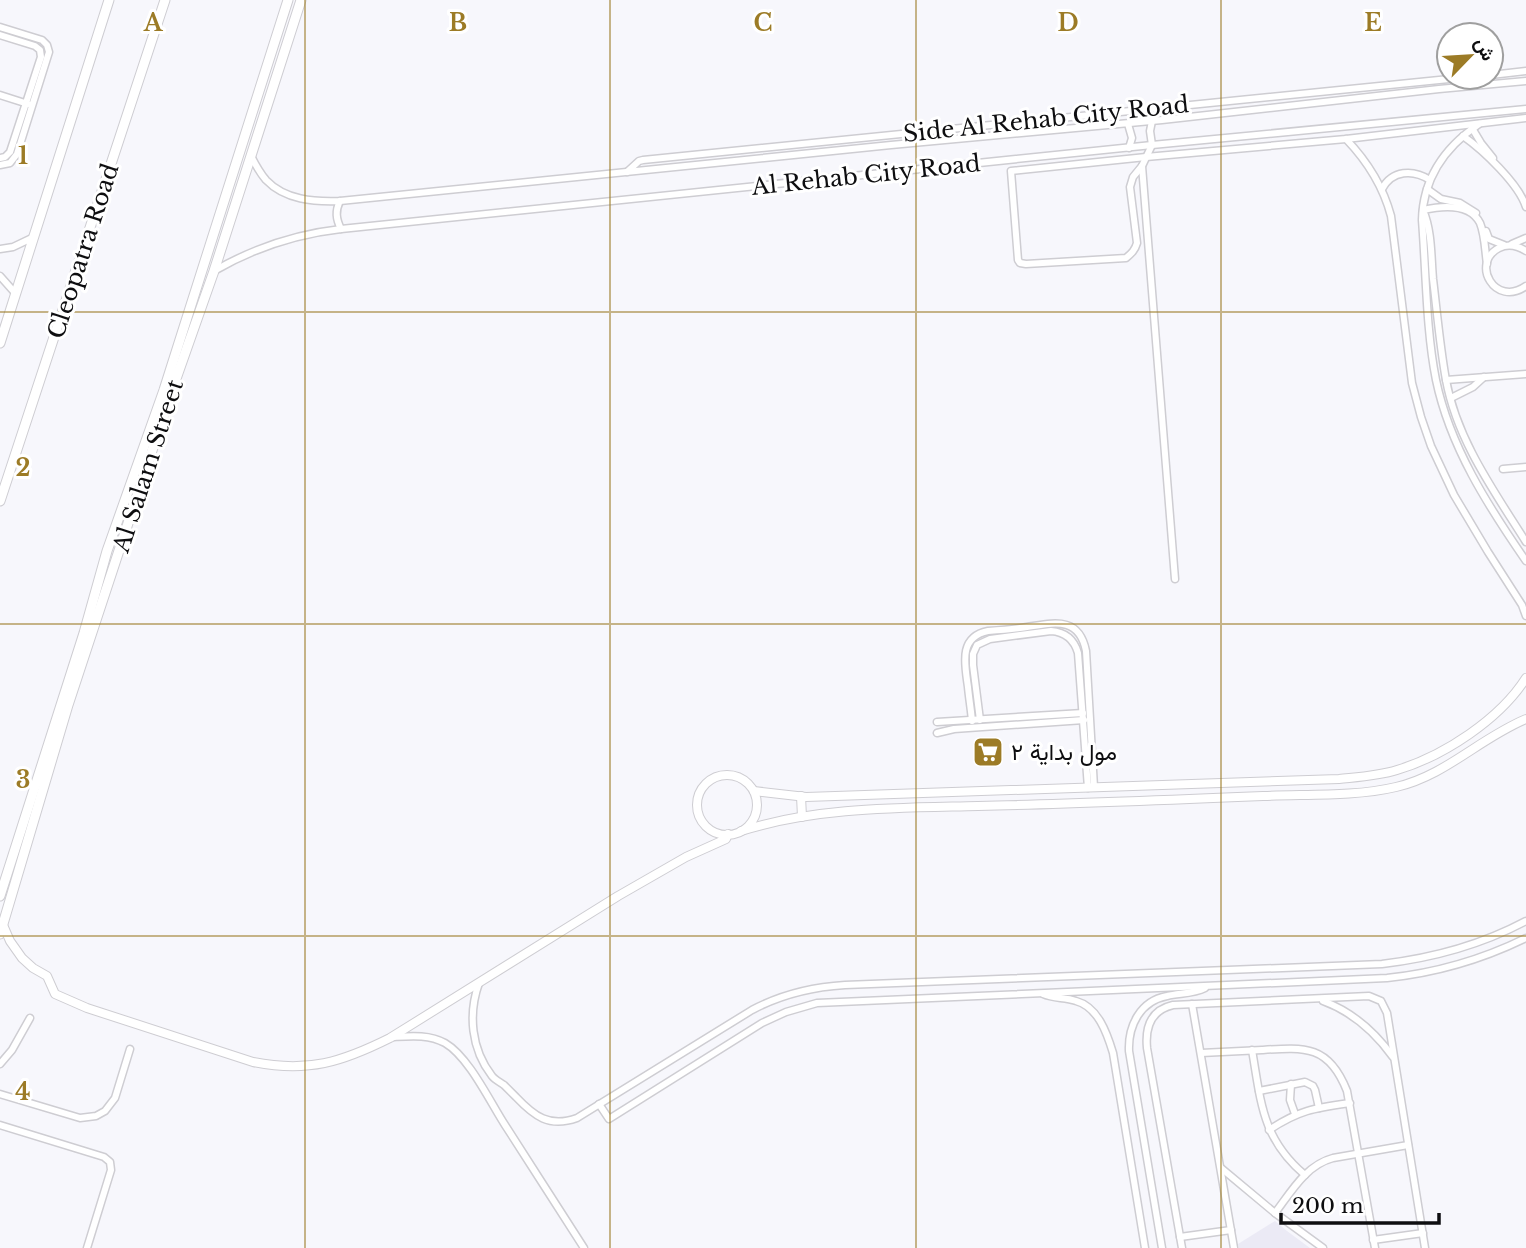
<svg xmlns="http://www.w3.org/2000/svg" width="1526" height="1248" font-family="'Libre Baskerville',Vazirmatn,serif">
  <rect width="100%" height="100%" fill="#f7f7fc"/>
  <polygon fill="#ebeaf5" points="1275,1221 1287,1231 1310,1248 1239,1248 1238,1244"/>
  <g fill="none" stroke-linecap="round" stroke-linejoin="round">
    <g stroke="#cecdd2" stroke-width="9">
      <g id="minor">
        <polyline points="0,27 42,40 47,45 49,52 17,154 10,163 0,165"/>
        <polyline points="0,35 35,46 40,50 41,57 10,152 5,157 0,158"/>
        <polyline points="1491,75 1526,71"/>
        <polyline points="0,95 28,104"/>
        <polyline points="1152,121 1150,131 1152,145 1142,166 1175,579"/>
        <polyline points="1128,124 1132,138 1129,148"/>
        <path d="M1479,124C1445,147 1423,178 1422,220C1426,271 1426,330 1436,380C1450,447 1488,506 1526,561"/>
        <polyline points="1472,128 1481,143 1493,158"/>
        <path d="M1463,136C1483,150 1519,184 1526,207"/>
        <path d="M1346,139C1368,162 1383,186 1391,216L1412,383L1421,417L1431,446L1454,495L1488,552L1522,605L1526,616"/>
        <path d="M251,156C255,164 260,173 266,180C285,200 314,202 340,201L891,145L1162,120L1439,89L1526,81"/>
        <path d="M1142,166L1133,177L1130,187L1137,243C1135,250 1132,253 1126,258L1026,264L1020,263L1018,260L1011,171L1146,157L1346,139L1526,118"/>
        <polyline points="627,172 639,161 643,160 1469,77"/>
        <path d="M1382,189C1392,170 1413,169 1430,180"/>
        <polyline points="1427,189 1441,199 1460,203 1476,213"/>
        <path d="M340,201C335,211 336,219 341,229"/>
        <polyline points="1486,231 1489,239 1504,245"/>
        <polyline points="1512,244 1526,238"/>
        <polyline points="0,249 13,247 34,237"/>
        <path d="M1526,251C1518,246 1509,243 1499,248C1470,263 1495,308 1526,286"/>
        <path d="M1487,264C1485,251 1485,235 1480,223C1470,203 1441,206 1423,210C1432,231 1431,256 1433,279C1437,312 1440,347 1446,380C1457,440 1494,491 1526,542"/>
        <path d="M214,271C254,248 296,234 341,229L1152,145L1526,109"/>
        <polyline points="0,276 16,294"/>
        <polyline points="1446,380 1526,374"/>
        <polyline points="1451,398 1473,387 1484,377"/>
        <polyline points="1503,469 1526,467"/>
        <path d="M980,720L973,665V654L977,645L990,639L1051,631C1065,632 1074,639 1078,653L1088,788"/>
        <path d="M972,721C971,709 969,698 968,687C965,665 958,637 988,631C1001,630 1014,629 1027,627C1054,623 1079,616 1086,651L1094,787"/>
        <polyline points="937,722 1083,713"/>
        <polyline points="937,733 954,729 1084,720"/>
        <path d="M479,983C468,1014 471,1049 492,1076C495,1080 500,1082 504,1085C508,1089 512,1093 516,1097C534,1116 549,1128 577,1118L752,1010C782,994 812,987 845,985L1382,964C1433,958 1481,945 1526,921"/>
        <path d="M1043,994C1054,999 1064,997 1076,1001C1098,1007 1107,1033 1113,1053L1145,1248"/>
        <path d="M1323,1001C1353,1012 1375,1032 1393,1057"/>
        <polyline points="1192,1004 1234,1248"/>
        <path d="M392,1037C410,1036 429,1034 445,1043C469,1057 490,1102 505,1125C531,1166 558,1207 584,1248"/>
        <path d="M1252,1050C1261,1102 1262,1139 1305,1175"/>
        <path d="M1201,1053C1221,1052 1241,1051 1262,1050C1305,1047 1329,1045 1347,1091L1375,1248"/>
        <polyline points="0,1064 12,1050 30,1018"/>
        <polyline points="1291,1084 1290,1100 1295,1114"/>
        <polyline points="1259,1091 1305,1082 1313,1086 1315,1090 1319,1108"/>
        <polyline points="0,1094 80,1118 96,1116 105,1111 115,1098 130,1049"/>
        <path d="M599,1104L609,1119L762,1023L786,1012L817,1003L1387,978C1436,973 1481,960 1526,938"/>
        <polyline points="0,1125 104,1157 110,1162 111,1170 87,1248"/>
        <path d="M1269,1130C1299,1110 1315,1108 1350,1103"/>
        <polyline points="1221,1168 1275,1213 1323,1248"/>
        <path d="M1275,1213C1291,1192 1306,1165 1333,1158L1408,1145"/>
        <polyline points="1180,1237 1231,1230"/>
        <polyline points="1373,1240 1423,1233"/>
        <path d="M1162,1248L1129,1051C1128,1026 1140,1001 1167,996C1180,993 1193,994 1205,988"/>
        <path d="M1182,1248L1147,1048C1145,1027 1151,1010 1173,1005L1369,996L1381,1001L1387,1013L1425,1248"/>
      </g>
    </g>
    <g stroke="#cecdd2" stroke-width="10">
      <g id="tertiary">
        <circle cx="727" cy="805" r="30"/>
        <path d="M754,791L806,797L1339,779C1358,777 1378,776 1397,770C1444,756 1500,719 1526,678"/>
        <polyline points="801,796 802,817"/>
        <path d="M741,831C817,807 899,808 978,806C1073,804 1168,800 1263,796C1306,794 1354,797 1396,787C1445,776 1480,738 1526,719"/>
        <path d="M3,925L10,941L22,958L33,968L47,976L55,994L87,1008L253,1062C308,1073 342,1062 390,1038L618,896L686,857L726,839L728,834"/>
      </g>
    </g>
    <g stroke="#cecdd2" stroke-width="11">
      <g id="secondary">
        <polyline points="0,343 109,0"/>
        <polyline points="0,501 165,0"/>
        <polyline points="0,896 84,633 107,551 164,390 288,0"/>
        <polyline points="0,934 68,705 171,393 214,271 301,0"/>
      </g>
    </g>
    <use href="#minor" stroke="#fff" stroke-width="6"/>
    <use href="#tertiary" stroke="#fff" stroke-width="8"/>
    <use href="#secondary" stroke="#fff" stroke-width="9"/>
  </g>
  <path fill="none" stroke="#9c7b26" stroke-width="2" stroke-opacity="0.55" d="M305,0V1248M610,0V1248M916,0V1248M1221,0V1248M0,312H1526M0,624H1526M0,936H1526"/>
  <defs>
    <g id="supermarket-square" transform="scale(1.575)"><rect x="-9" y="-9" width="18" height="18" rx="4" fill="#9c7b26" stroke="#fff"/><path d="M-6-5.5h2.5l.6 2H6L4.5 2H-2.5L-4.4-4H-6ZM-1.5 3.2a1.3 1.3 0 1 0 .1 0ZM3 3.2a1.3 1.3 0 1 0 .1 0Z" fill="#fff"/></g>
  </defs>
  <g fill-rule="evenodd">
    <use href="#supermarket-square" x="988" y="752"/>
  </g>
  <g text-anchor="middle" stroke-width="6" stroke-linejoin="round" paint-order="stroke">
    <g font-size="23" fill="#0e0e10" stroke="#fff">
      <text transform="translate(1046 119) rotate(-6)" y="8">Side Al Rehab City Road</text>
      <text transform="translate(866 175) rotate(-6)" y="8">Al Rehab City Road</text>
      <text transform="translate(83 251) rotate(-72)" y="8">Cleopatra Road</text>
      <text transform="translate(148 466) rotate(-72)" y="8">Al Salam Street</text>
    </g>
    <g font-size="23" fill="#0e0e10" stroke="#fff" text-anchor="start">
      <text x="1011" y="760">مول بداية ۲</text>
    </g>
  </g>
  <g font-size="23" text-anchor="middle" font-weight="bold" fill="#9c7b26" stroke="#fff" stroke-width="6" stroke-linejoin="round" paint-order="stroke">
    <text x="153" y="31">A</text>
    <text x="458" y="31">B</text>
    <text x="763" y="31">C</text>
    <text x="1068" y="31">D</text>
    <text x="1373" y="31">E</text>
    <text x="23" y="164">1</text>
    <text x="23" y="476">2</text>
    <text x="23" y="788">3</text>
    <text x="23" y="1100">4</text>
  </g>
  <g transform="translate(1470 56) rotate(65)"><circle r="33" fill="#ffffff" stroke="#9f9f9f" stroke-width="2"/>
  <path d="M0-5L12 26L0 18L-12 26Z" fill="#9c7b26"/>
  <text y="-10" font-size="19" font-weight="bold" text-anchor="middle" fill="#0e0e10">ش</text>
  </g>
  <path d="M1281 1213v10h158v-10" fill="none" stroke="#0e0e10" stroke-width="3.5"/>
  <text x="1292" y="1213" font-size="21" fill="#0e0e10" stroke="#ffffff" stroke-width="5" paint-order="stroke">200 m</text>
</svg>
